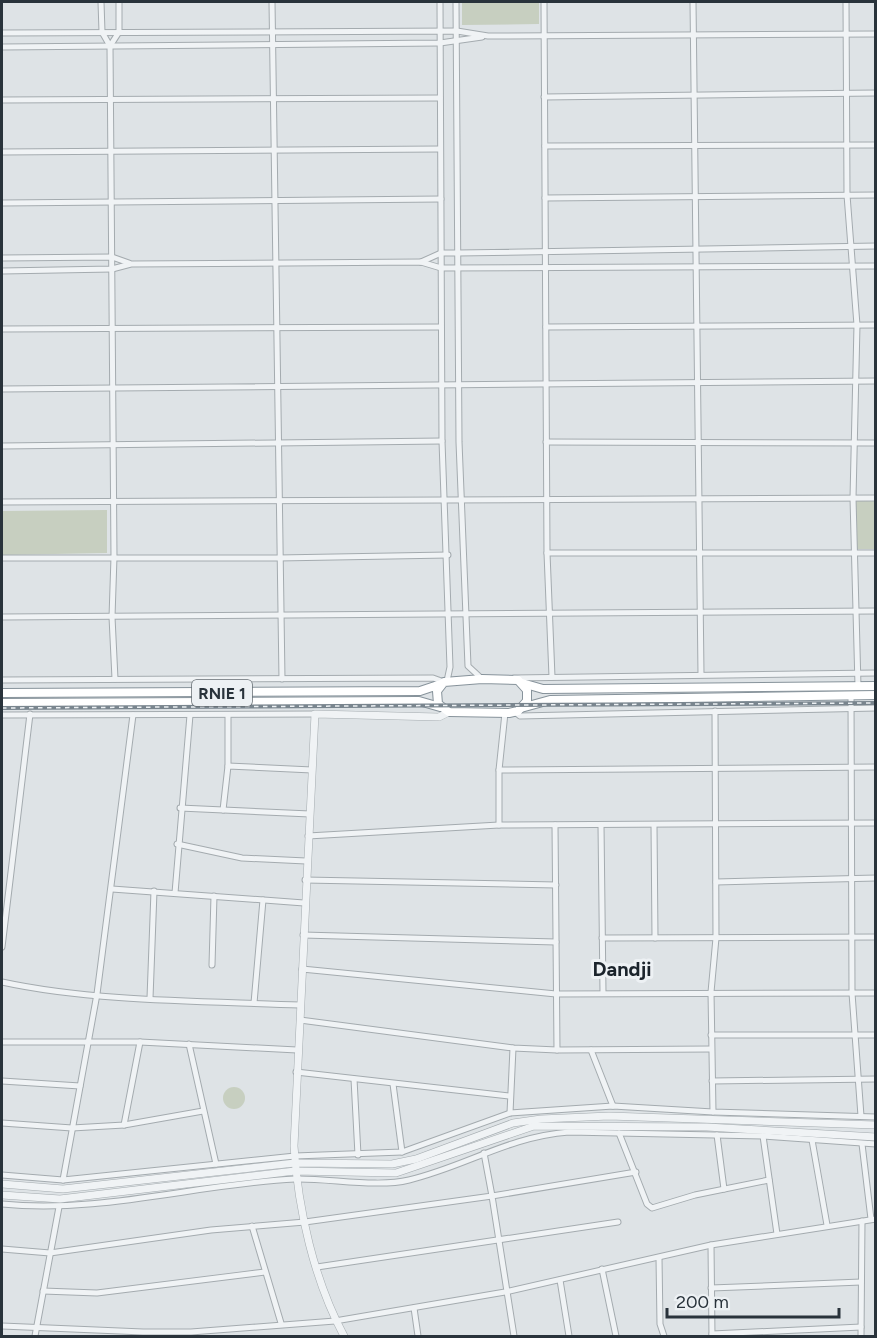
<svg xmlns="http://www.w3.org/2000/svg" width="877" height="1338" font-family="Figtree,sans-serif">
  <rect width="100%" height="100%" fill="#dee3e6"/>
  <g fill="#c7cfc0">
    <polygon points="462,2 539,2 539,24 462,25"/>
    <polygon points="854,498 875,498 875,549 855,549"/>
    <polygon points="107,510 107,553 2,555 2,511"/>
    <circle cx="234" cy="1098" r="11"/>
  </g>
  <g fill="none" stroke-linecap="round" stroke-linejoin="round">
    <g stroke="#a4abaf" stroke-width="7">
      <g id="minor">
        <polyline points="101,2 102,32 110,46 114,557 112,617 115,679"/>
        <polyline points="272,2 282,679"/>
        <polyline points="440,2 442,441 450,667 447,681"/>
        <polyline points="456,2 459,442 468,666 481,678"/>
        <polyline points="544,2 547,553 552,677"/>
        <polyline points="693,2 701,674"/>
        <polyline points="846,2 847,195 857,325 853,498 858,686"/>
        <polyline points="2,33 457,31 488,36 876,34"/>
        <polyline points="110,46 119,32 119,2"/>
        <polyline points="2,47 440,43 482,37"/>
        <polyline points="544,97 876,93"/>
        <polyline points="2,100 440,98"/>
        <polyline points="545,146 876,145"/>
        <polyline points="2,152 440,149"/>
        <polyline points="545,198 876,195"/>
        <polyline points="2,203 441,199"/>
        <polyline points="2,258 112,257 129,263"/>
        <polyline points="421,262 441,253 458,253 876,246"/>
        <polyline points="2,271 112,269 131,264 421,262 441,268 876,266"/>
        <polyline points="546,327 876,325"/>
        <polyline points="2,329 441,327"/>
        <polyline points="2,389 876,381"/>
        <polyline points="546,442 876,443"/>
        <polyline points="2,446 442,441"/>
        <polyline points="2,502 876,498"/>
        <polyline points="547,553 876,553"/>
        <polyline points="2,558 278,558 448,555"/>
        <polyline points="2,617 876,611"/>
        <polyline points="514,678 876,673"/>
        <polyline points="2,680 433,678 444,682"/>
        <polyline points="851,695 852,993 861,1116"/>
        <polyline points="515,712 520,716 876,708"/>
        <polyline points="2,715 315,714"/>
        <polyline points="228,715 228,766"/>
        <polyline points="499,770 876,767"/>
        <polyline points="180,808 310,814"/>
        <polyline points="223,810 228,766 312,770"/>
        <polyline points="499,825 499,770 505,713"/>
        <polyline points="555,825 557,1050"/>
        <polyline points="601,825 603,993"/>
        <polyline points="654,825 655,938"/>
        <polyline points="308,836 499,825 876,823"/>
        <polyline points="177,844 242,858 306,861"/>
        <polyline points="305,880 556,885"/>
        <polyline points="716,882 876,878"/>
        <polyline points="112,889 304,903"/>
        <polyline points="175,893 190,715"/>
        <polyline points="303,935 556,942"/>
        <polyline points="602,938 876,937"/>
        <polyline points="2,947 30,714"/>
        <polyline points="212,965 214,896"/>
        <polyline points="302,969 556,994 876,993"/>
        <path d="M2,982C94,1002 205,1001 300,1005"/>
        <polyline points="150,998 154,891"/>
        <polyline points="254,1003 263,900"/>
        <polyline points="300,1020 513,1048 557,1050 711,1049"/>
        <polyline points="711,1035 876,1035"/>
        <polyline points="2,1042 140,1042 297,1050"/>
        <polyline points="189,1044 216,1164"/>
        <polyline points="591,1050 613,1106"/>
        <polyline points="296,1072 509,1096"/>
        <polyline points="354,1079 358,1155"/>
        <polyline points="2,1081 80,1086"/>
        <polyline points="712,1081 876,1079"/>
        <polyline points="393,1084 402,1152"/>
        <polyline points="713,1112 711,992 716,938 715,711"/>
        <polyline points="510,1113 513,1048"/>
        <polyline points="2,1123 72,1128 124,1125 203,1111"/>
        <polyline points="124,1125 140,1042"/>
        <polyline points="619,1133 647,1204 652,1208 695,1195 769,1180"/>
        <polyline points="717,1135 724,1189"/>
        <polyline points="763,1136 777,1234"/>
        <polyline points="812,1140 827,1225"/>
        <polyline points="862,1144 871,1219"/>
        <polyline points="2,1175 63,1180 295,1156 402,1152 510,1113 613,1106 713,1112 876,1117"/>
        <polyline points="63,1180 97,994 133,715"/>
        <path d="M2,1204C100,1214 197,1184 295,1179C329,1178 377,1188 409,1180C467,1166 507,1137 569,1132L763,1136L876,1144"/>
        <polyline points="252,1226 281,1323"/>
        <polyline points="711,1245 712,1336"/>
        <polyline points="2,1249 50,1253 211,1230 305,1222 492,1196 484,1153"/>
        <polyline points="659,1258 660,1324 664,1336"/>
        <polyline points="317,1267 618,1222"/>
        <polyline points="602,1269 616,1336"/>
        <polyline points="560,1280 569,1336"/>
        <polyline points="711,1288 861,1282"/>
        <polyline points="43,1291 97,1293 265,1272"/>
        <polyline points="414,1308 418,1336"/>
        <polyline points="2,1326 143,1332 191,1332 335,1321 505,1292 711,1245 876,1219"/>
        <polyline points="712,1334 861,1327"/>
        <polyline points="35,1336 59,1207"/>
        <polyline points="514,1336 492,1196 636,1172"/>
        <polyline points="861,1336 862,1221"/>
      </g>
    </g>
    <g stroke="#a4abaf" stroke-width="8">
      <g id="tertiary">
        <polyline points="2,1184 63,1189 295,1163 392,1164 416,1159 513,1123 541,1119 609,1116 876,1125"/>
        <polyline points="2,1195 60,1199 295,1171 396,1173 534,1126 707,1127 876,1137"/>
        <path d="M344,1336C314,1280 298,1210 294,1146L315,714L439,717L449,712"/>
      </g>
    </g>
    <g stroke="#87939b" stroke-width="10">
      <g id="trunk">
        <polygon points="482,679 518,680 527,690 527,701 518,711 509,713 449,712 438,704 437,691 444,682"/>
        <polyline points="522,683 543,689 876,686"/>
        <polyline points="2,693 420,691 441,684"/>
        <polyline points="2,703 419,701 440,707"/>
        <polyline points="521,708 550,700 876,695"/>
      </g>
    </g>
    <use href="#minor" stroke="#f0f3f5" stroke-width="5"/>
    <use href="#tertiary" stroke="#f0f3f5" stroke-width="7"/>
    <use href="#trunk" stroke="#fff" stroke-width="8"/>
    <g stroke="#79858e" stroke-width="4">
      <polyline id="rail" points="2,708 876,703"/>
    </g>
    <use href="#rail" stroke="#edf1f4" stroke-width="1.5" stroke-dasharray="4.5" stroke-linecap="butt"/>
  </g>
  <g text-anchor="middle" stroke-width="6" stroke-linejoin="round" paint-order="stroke">
    <rect fill="#edf1f4" stroke="#646c72" stroke-width="1.5" x="192" y="680" width="60" height="26" rx="4.5"/>
    <g font-size="16" font-weight="bold" fill="#29333b">
      <text x="222" y="699">RNIE 1</text>
    </g>
    <g font-size="20" font-weight="bold" fill="#1b242c" stroke="#edf1f4">
      <text x="622" y="976">Dandji</text>
    </g>
  </g>
  <rect width="877" height="1338" fill="none" stroke="#29333b" stroke-width="6"/>
  <path d="M667 1308v9h172v-9" fill="none" stroke="#29333b" stroke-width="3"/>
  <text x="676" y="1308" font-size="18" fill="#29333b" stroke="#edf1f4" stroke-width="4.5" paint-order="stroke">200 m</text>
</svg>
